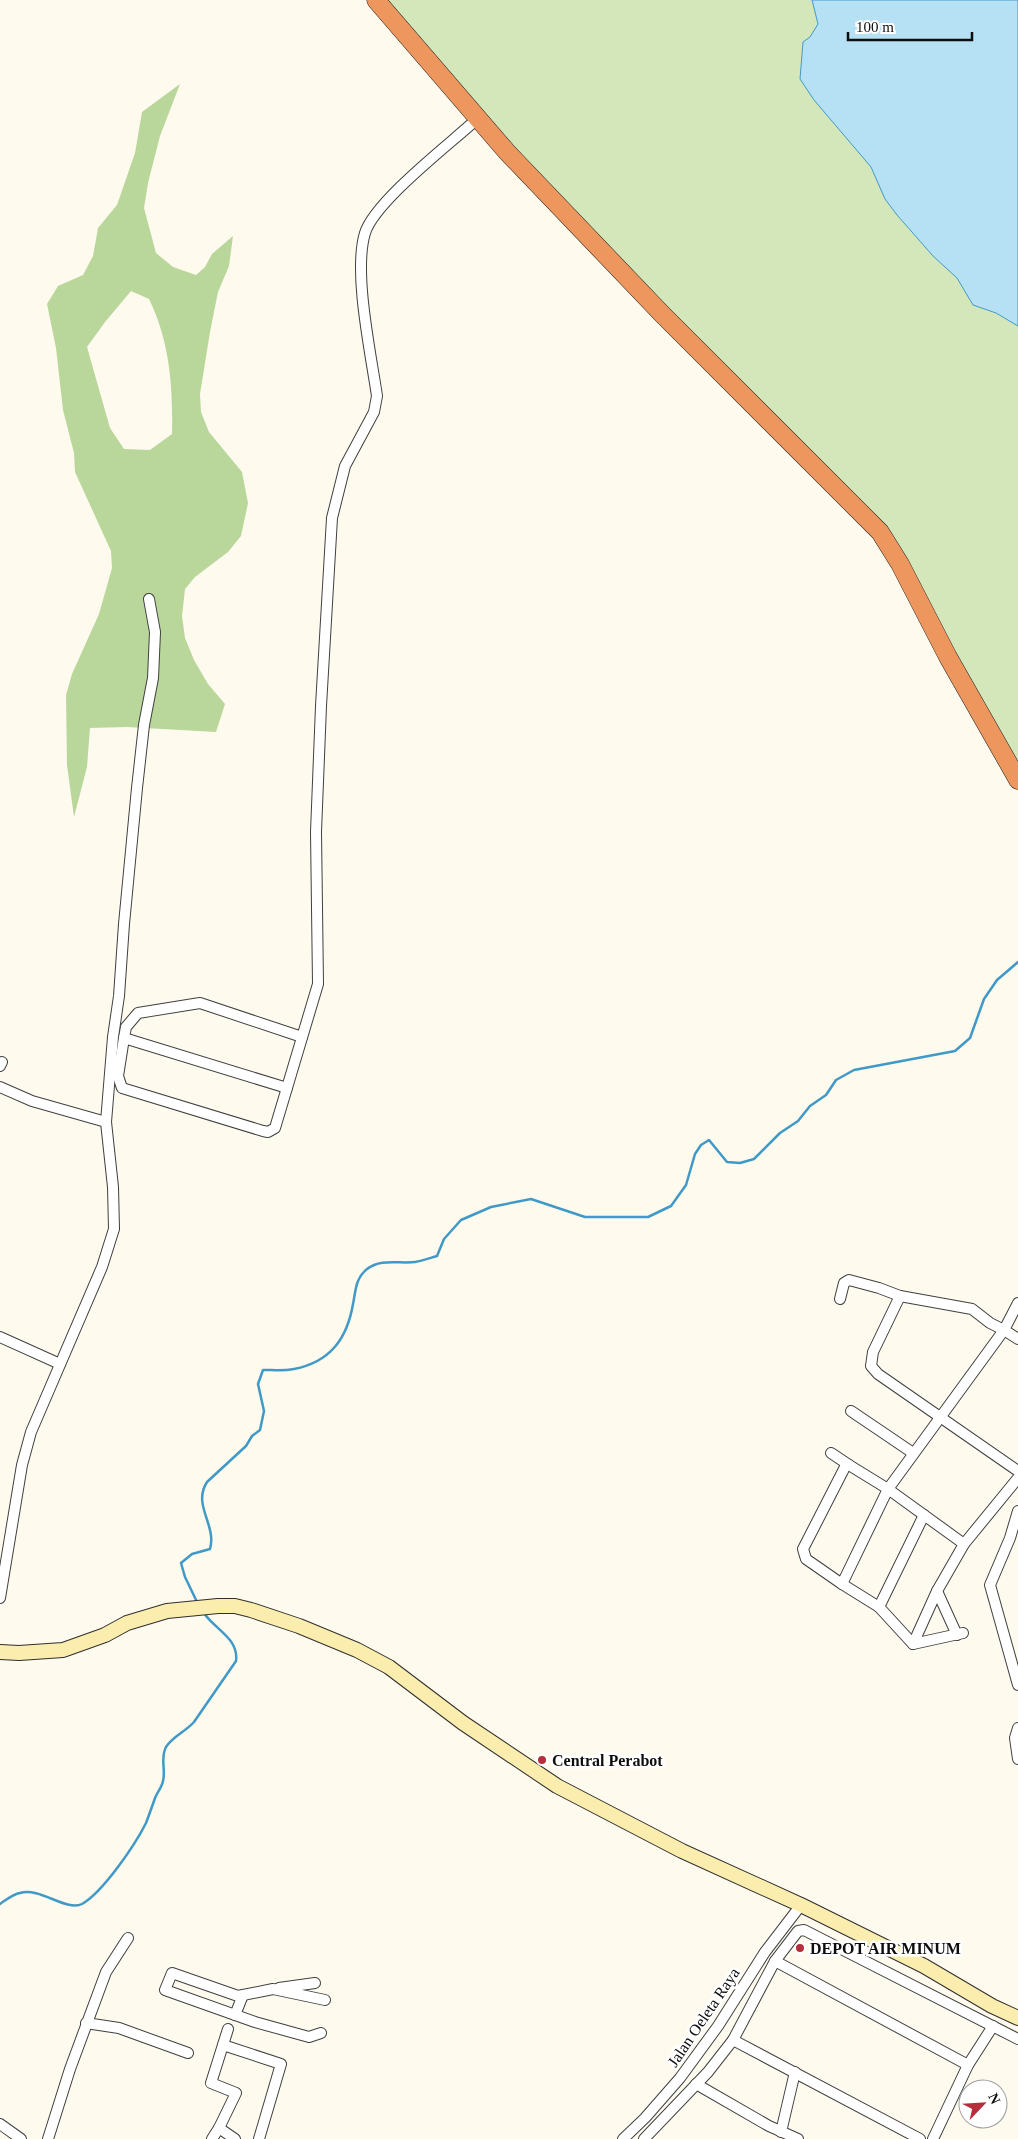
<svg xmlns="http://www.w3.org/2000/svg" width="1018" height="2139" font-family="'Times New Roman',serif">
  <rect width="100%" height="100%" fill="#fefaee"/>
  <polygon fill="#d4e7ba" points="380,0 812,0 818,24 810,37 803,42 800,79 814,100 872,167 885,199 897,215 933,256 957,278 973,305 996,313 1018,326 1018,777 892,541 515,153"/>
  <path fill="#b9d79a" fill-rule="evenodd" d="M180,84L160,136L148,183L144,208L156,253L173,267L196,275L205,267L212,254L233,236L229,266L218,292L210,332L200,394L201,412L209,432L242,472L248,503L241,536L228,552L195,577L185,589L182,616L185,638L194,660L208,684L225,704L216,732L127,727L90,728L87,767L74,817L67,765L66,695L72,674L99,614L112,568L111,551L75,472L74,453L63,410L56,348L47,304L58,286L83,275L93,256L98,228L117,205L135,153L142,112ZM131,291L149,299C170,342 173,387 172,434L150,450L124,449L110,428L87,347L105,322Z"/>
  <polygon fill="#b6e0f3" stroke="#4099c6" points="812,0 1018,0 1018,326 996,313 973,305 957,278 933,256 897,215 885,199 871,167 814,100 800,79 803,42 810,37 818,24"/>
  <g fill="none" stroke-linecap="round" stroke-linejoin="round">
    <g stroke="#4099c6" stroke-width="2.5">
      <path d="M198,1604L185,1577L181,1563L192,1554L210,1549C217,1525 192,1505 207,1482L246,1446L252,1436L260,1430L264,1411L258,1384L263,1370C273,1370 284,1371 294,1369C330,1362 347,1339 353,1304C356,1290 355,1279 367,1269C381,1258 399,1264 415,1262C422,1261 430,1258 437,1256L444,1239L461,1220L491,1207L531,1199L585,1217H648L671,1206L686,1185L695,1154L701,1145L709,1140L727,1162L740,1163L754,1159L780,1133L798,1121L810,1106L826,1095L836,1080L854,1070L955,1051L970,1038L984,999L997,980L1018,962"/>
      <path d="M0,1904C6,1900 13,1894 20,1893C40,1887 67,1912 82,1904C103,1892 135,1845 146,1823C149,1815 152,1807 155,1798C157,1793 162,1787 163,1781C166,1770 160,1758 166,1747C173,1736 185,1732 194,1722L236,1661C239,1638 214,1629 204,1613"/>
    </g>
    <g stroke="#404040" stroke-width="12">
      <g id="street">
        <path d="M124,1038L118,1076L122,1088L263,1131L268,1132L275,1128L318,984L316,832L321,706L332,518L345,466L374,412L377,396C371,354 353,272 365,233C375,201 451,143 477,119"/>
        <polyline points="0,1066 2,1062"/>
        <polyline points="0,1087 32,1101 106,1122"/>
        <polyline points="287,1088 124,1038 126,1027 138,1013 200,1003 302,1037"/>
        <polyline points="900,1296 873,1352 871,1366 878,1374 1018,1471"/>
        <polyline points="840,1299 844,1283 849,1280 879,1288 900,1296 972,1309 990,1323 1004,1330 888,1489 842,1584 806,1559 803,1549 846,1465 849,1465 888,1489 964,1544 1018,1478"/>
        <polyline points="1018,1303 1004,1330 1018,1339"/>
        <polyline points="0,1337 60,1364"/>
        <polyline points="851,1411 913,1453"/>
        <polyline points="831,1453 849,1465"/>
        <polyline points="1018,1511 1010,1538 990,1585 1018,1685"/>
        <polyline points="842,1584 879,1607 924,1515"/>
        <polyline points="937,1591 957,1635"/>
        <polyline points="0,1598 22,1465 31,1432 102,1267 114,1229 113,1187 106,1122 113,1037 119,996 124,924 137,788 144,725 153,678 155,632 149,599"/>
        <polyline points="879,1607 913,1644 963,1633"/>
        <polyline points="913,1644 937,1591 964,1544"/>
        <polyline points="1018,1728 1015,1738 1018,1759"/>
        <polyline points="775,1961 968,2065"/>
        <polyline points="279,1988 315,1983"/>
        <polyline points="235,2015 243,1995"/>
        <polyline points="86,2023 119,2028 188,2053"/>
        <polyline points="321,2033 309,2037 255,2022 165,1990 172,1973 238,1996 273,1989 325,2000"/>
        <polyline points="733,2040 920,2139"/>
        <polyline points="223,2045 281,2064 259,2139"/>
        <polyline points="696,2084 769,2126 798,2139"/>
        <polyline points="0,2124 21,2139"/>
        <polyline points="219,2128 236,2093 211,2083 228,2029"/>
        <polyline points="781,2132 795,2072"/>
        <polyline points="48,2139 70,2069 106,1972 128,1938"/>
        <polyline points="212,2139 219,2128 235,2139"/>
        <polyline points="623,2139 645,2118 680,2078 718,2026 765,1952 801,1905"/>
        <polyline points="644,2139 708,2072 733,2040 775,1961 798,1931 804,1930 1018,2039"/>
        <polyline points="933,2139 968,2065 993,2026"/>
      </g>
    </g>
    <g stroke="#2f2f2f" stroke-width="16">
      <polyline id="secondary" points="0,1652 19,1653 63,1650 105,1635 127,1623 167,1611 218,1606 235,1606 251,1610 299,1626 357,1650 389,1667 463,1723 557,1786 682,1851 801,1905 924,1966 992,2006 1018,2018"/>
    </g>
    <g stroke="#1e1e1e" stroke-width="19">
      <polyline id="highway" points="376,0 507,152 662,314 880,532 900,564 948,657 1018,780"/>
    </g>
    <use href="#street" stroke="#fff" stroke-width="10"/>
    <use href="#secondary" stroke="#fbedad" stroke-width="14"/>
    <use href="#highway" stroke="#ed965e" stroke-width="18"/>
  </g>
  <g fill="#b62d3c" stroke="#fff" stroke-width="2">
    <circle cx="542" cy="1760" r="5"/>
    <circle cx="800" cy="1948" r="5"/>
  </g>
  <g text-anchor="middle" stroke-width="5" stroke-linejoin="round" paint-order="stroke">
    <g font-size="16" font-weight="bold" fill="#0d0d0d" stroke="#fff" text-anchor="start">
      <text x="552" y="1766">Central Perabot</text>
      <text x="810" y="1954">DEPOT AIR MINUM</text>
    </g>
    <g font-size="16" fill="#0d0d0d" stroke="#fff">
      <text transform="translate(703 2017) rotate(-56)" y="6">Jalan Oeleta Raya</text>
    </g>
  </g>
  <g transform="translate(983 2104) rotate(65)"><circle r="24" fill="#ffffff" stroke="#9e9e9e"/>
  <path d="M0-4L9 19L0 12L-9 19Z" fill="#b62d3c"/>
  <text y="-8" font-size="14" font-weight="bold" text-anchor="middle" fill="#0d0d0d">N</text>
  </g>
  <path d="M848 32v8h124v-8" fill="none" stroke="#0d0d0d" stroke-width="2.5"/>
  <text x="856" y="32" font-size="15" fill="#0d0d0d" stroke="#ffffff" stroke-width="4" paint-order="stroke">100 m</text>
</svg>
